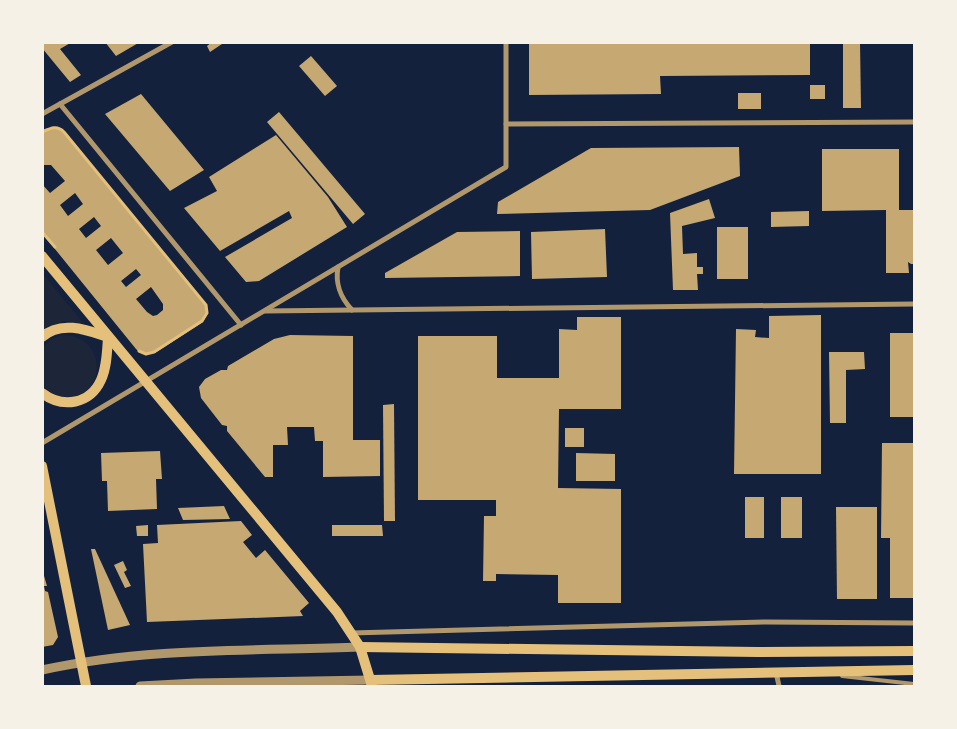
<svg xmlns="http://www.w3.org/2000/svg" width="957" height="729" font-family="'Fira Sans Condensed',sans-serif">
  <rect width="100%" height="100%" fill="#14213d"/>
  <g fill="#1d2539">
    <polygon points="42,273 83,323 83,324 63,321 43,329"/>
    <path d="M61,335C108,334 108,398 66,397C57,397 49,392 43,385V347L51,339Z"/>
  </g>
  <g fill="#c6a872" fill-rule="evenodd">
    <polygon points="42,42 72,42 60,49 81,75 70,82 42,48"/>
    <polygon points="105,42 140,42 116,56"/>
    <polygon points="212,42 225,42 210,52 207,46"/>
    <polygon points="529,42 810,42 810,75 660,76 661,94 529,95"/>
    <polygon points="843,42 860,42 861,108 843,108"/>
    <polygon points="311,56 337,86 325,96 299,66"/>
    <rect x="810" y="85" width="15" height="14"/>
    <rect x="738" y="93" width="23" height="16"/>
    <polygon points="141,94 204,170 170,191 105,114"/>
    <polygon points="279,112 365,214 353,224 267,122"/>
    <path d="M50,128L62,129L203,300L208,313L203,322L155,353H140L136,349L42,233V184L50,193L65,181L51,165H42V132ZM75,193L83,204L68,216L60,205ZM94,217L101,226L86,238L79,229ZM111,238L123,253L108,265L96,250ZM136,269L141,275L126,287L121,281ZM151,287L163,304V310L157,315L153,316L147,312L136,299Z"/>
    <polygon points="276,135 328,197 347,227 259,281 246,282 225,257 292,218 289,211 220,251 184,208 217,191 209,177"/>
    <polygon points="739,147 740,176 650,210 497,214 498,202 591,148"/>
    <polygon points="822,149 899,149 899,210 914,210 914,264 911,264 908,262 909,273 886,273 886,210 822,211"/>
    <polygon points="709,199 715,218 682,226 683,254 697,253 697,267 703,267 703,274 697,274 698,290 673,290 670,213"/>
    <polygon points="809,211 809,226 771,227 771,212"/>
    <rect x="717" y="227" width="31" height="52"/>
    <polygon points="605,229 607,277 532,279 531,232"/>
    <polygon points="520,231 520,276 385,278 385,273 457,232"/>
    <polygon points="821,315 821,474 734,474 736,329 756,330 755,337 769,338 769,316"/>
    <polygon points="577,317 621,317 621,409 559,409 558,488 621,489 621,603 558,603 558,575 496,574 496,581 483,581 484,516 496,516 496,500 418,500 418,336 497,336 497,378 559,378 559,329 577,330"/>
    <rect x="890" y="333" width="24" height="84"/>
    <polygon points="290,335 353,336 353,440 380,440 380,476 323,477 323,441 315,441 314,427 287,427 288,445 273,445 273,477 265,477 227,431 227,426 222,425 201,398 199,387 205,379 221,370 227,370 228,366 274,339"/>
    <polygon points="829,352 864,352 865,369 846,370 846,423 830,423"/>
    <polygon points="394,404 395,521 384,521 383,405"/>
    <rect x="565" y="428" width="19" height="19"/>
    <polygon points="882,443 914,443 914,598 890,598 890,538 881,538"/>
    <polygon points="160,451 162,479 156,479 157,509 108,511 107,481 102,481 101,453"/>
    <polygon points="576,453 615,454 615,481 576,481"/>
    <rect x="745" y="497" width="19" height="41"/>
    <rect x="781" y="497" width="21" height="41"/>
    <polygon points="224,506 230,519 183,520 178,508"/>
    <polygon points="836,507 877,507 877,599 837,599"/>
    <polygon points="241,521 252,535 243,542 256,558 265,550 309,603 300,611 303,616 147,622 143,544 158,543 157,525"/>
    <polygon points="148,525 148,536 137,536 136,526"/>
    <polygon points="332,525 382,525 383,536 332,536"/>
    <polygon points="91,549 95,549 130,625 108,630"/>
    <polygon points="123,561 127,570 124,572 131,586 125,588 114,565"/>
    <polygon points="42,569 47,586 44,586 45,591 48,592 58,637 53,645 42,647"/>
  </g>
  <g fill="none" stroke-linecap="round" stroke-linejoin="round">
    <g stroke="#e5c07b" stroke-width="3">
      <path d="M42,132C51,128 57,125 64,132L206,305L207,313L202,321L154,352L146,354L139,351"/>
      <polyline points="42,232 55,247"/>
    </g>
    <polyline stroke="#b1986c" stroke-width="4" points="842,676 914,684"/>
    <g stroke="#b1986c" stroke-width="5">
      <polyline points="60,104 241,325"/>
      <polyline points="42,114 172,42"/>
      <polyline points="506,124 914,122"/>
      <path d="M338,267C335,284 340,297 352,310"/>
      <polyline points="265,311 914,304"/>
      <polyline points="42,443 506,167 506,42"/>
      <polyline points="351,633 766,622 914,623"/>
      <polyline points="776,672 779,686"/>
    </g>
    <g stroke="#b1986c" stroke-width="9">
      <path d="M42,670C146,647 255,651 360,647"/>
      <polyline points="140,686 196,683 371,680"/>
    </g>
    <g stroke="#e5c07b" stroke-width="10">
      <polyline points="42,256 337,612 360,647 372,686"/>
      <path d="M42,337C61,320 87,330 108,337C107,351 107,367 101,380C90,404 63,409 42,393"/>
      <polyline points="42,466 86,686"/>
      <polyline points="360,647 758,652 914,651"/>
      <polyline points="371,680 914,670"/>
    </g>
  </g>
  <rect width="957" height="729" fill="none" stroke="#f6f1e7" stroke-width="88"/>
</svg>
